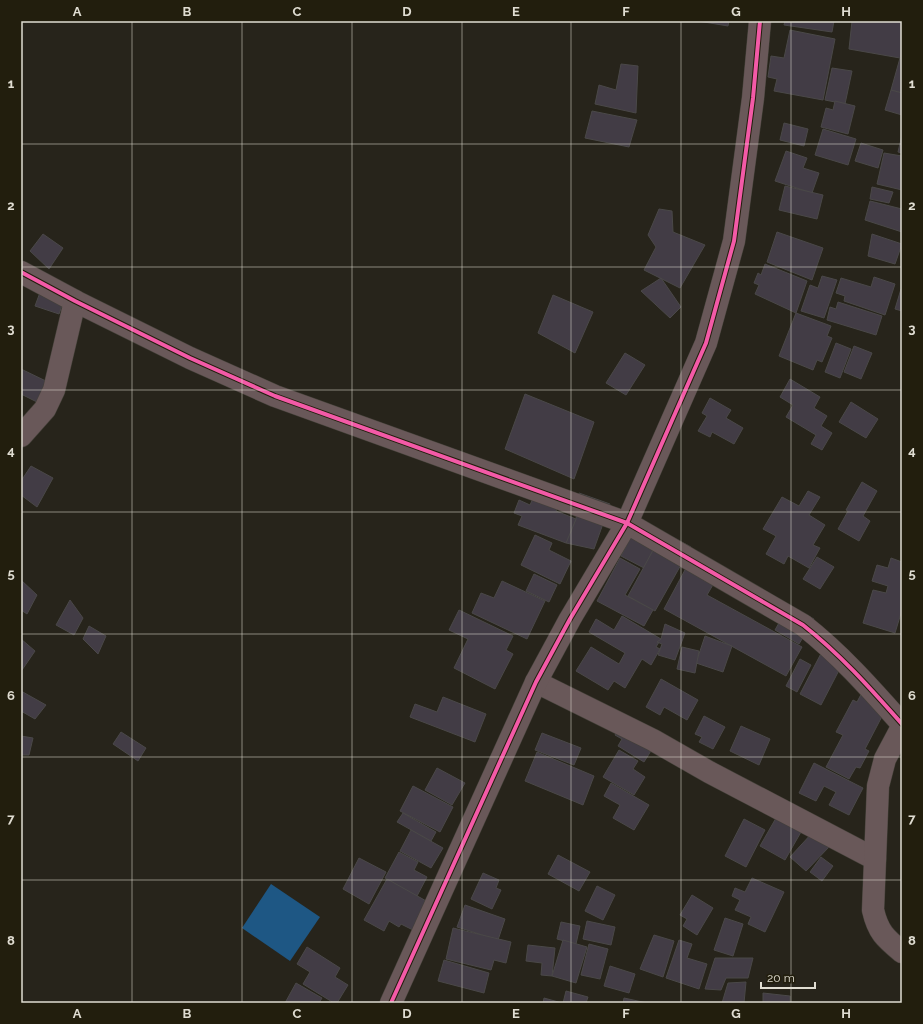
<svg xmlns="http://www.w3.org/2000/svg" width="923" height="1024" font-family="Raleway,sans-serif">
  <rect width="100%" height="100%" fill="#27241b"/>
  <polygon fill="#1e5784" points="271,884 320,917 290,961 242,928"/>
  <g fill="#423c45" stroke="#4a4848">
    <polygon points="698,21 729,21 728,26"/>
    <polygon points="785,21 834,21 832,32 784,25"/>
    <polygon points="852,21 902,21 902,51 900,58 849,49"/>
    <polygon points="790,30 835,39 823,100 774,91 777,79 768,77 771,56 784,58"/>
    <polygon points="900,58 902,59 902,93 891,90"/>
    <polygon points="621,64 638,66 636,113 595,104 599,85 616,90"/>
    <polygon points="832,68 852,71 845,104 825,100"/>
    <polygon points="891,90 902,93 902,115 885,110"/>
    <polygon points="835,101 855,106 848,134 821,127 826,108 833,110"/>
    <polygon points="592,111 637,120 629,147 585,138"/>
    <polygon points="784,123 808,129 804,146 780,140"/>
    <polygon points="823,129 856,139 848,165 815,155"/>
    <polygon points="902,135 902,153 898,152"/>
    <polygon points="861,143 883,150 878,168 855,161"/>
    <polygon points="786,151 807,158 803,168 819,173 812,193 775,181"/>
    <polygon points="884,153 902,156 902,190 877,184"/>
    <polygon points="785,186 823,195 817,219 779,210"/>
    <polygon points="872,187 893,192 889,203 870,199"/>
    <polygon points="870,201 902,209 902,232 865,220"/>
    <polygon points="659,209 672,211 673,232 705,245 680,288 644,270 656,247 648,235"/>
    <polygon points="777,232 823,248 812,280 767,262"/>
    <polygon points="43,234 63,248 49,269 30,251"/>
    <polygon points="872,234 902,244 895,264 868,256"/>
    <polygon points="765,264 807,281 796,313 755,294 759,285 754,283 758,273 761,275"/>
    <polygon points="822,276 837,280 824,318 801,311 810,285 818,288"/>
    <polygon points="874,277 895,284 885,315 844,301 845,296 836,293 841,278 871,287"/>
    <polygon points="661,278 681,307 670,318 641,291"/>
    <polygon points="42,287 66,295 59,314 35,306"/>
    <polygon points="901,289 902,290 902,311 895,309"/>
    <polygon points="553,295 593,312 575,353 538,333"/>
    <polygon points="838,302 882,316 876,335 827,320 830,307 836,309"/>
    <polygon points="796,313 831,326 827,336 832,338 822,362 817,360 813,370 779,356"/>
    <polygon points="836,343 851,349 840,378 825,372"/>
    <polygon points="854,346 872,353 861,379 844,372"/>
    <polygon points="625,353 645,365 626,395 606,383"/>
    <polygon points="21,369 50,383 39,403 21,394"/>
    <polygon points="790,379 820,397 814,408 827,416 821,426 832,433 822,450 811,444 816,435 786,417 793,405 780,397"/>
    <polygon points="525,394 594,422 574,479 505,449"/>
    <polygon points="710,398 731,410 726,418 743,428 734,444 712,432 710,437 698,431 707,416 702,413"/>
    <polygon points="851,402 878,419 866,438 839,422"/>
    <polygon points="31,466 53,478 37,507 21,495 21,481"/>
    <polygon points="862,482 877,491 863,516 870,521 859,541 838,529 848,511 846,510"/>
    <polygon points="808,491 820,497 809,515 825,525 813,545 820,548 809,568 788,556 784,564 766,554 776,536 763,529 782,497 799,506"/>
    <polygon points="579,493 610,504 594,549 566,543 576,519"/>
    <polygon points="535,494 559,503 556,511 576,519 566,543 518,525 522,516 514,513 519,500 530,505"/>
    <polygon points="634,530 657,542 644,568 621,556"/>
    <polygon points="663,532 691,547 655,611 628,596"/>
    <polygon points="535,535 552,543 549,550 571,561 560,584 521,565"/>
    <polygon points="817,557 834,567 820,589 803,579"/>
    <polygon points="620,558 640,569 625,595 653,610 644,626 597,601"/>
    <polygon points="891,558 902,562 902,610 895,633 863,623 873,590 886,593 888,586 872,581 877,565 888,568"/>
    <polygon points="686,568 714,583 707,595 802,647 786,676 664,609"/>
    <polygon points="534,574 557,585 549,602 526,591"/>
    <polygon points="21,580 37,595 27,614 21,610"/>
    <polygon points="502,581 545,601 527,639 472,613 481,593 494,598"/>
    <polygon points="70,600 83,618 74,635 56,625"/>
    <polygon points="789,605 814,619 799,644 775,630"/>
    <polygon points="459,610 513,636 506,650 513,654 495,689 454,668 468,639 449,630"/>
    <polygon points="622,616 661,639 656,647 660,649 651,665 642,659 625,688 614,681 608,690 576,671 591,647 619,664 625,653 589,632 596,619 614,630"/>
    <polygon points="665,624 685,633 675,660 658,655 662,644 657,642 661,639"/>
    <polygon points="89,626 106,636 98,654 83,639"/>
    <polygon points="705,636 732,646 723,672 696,663"/>
    <polygon points="21,639 35,651 22,670 21,669"/>
    <polygon points="828,640 849,651 821,705 800,694"/>
    <polygon points="682,647 699,651 695,673 677,669"/>
    <polygon points="800,659 811,665 797,692 786,686"/>
    <polygon points="661,679 698,700 687,720 664,707 660,715 646,707"/>
    <polygon points="865,687 890,701 865,749 869,751 860,768 856,767 849,779 826,767 843,735 836,732 853,700 857,702"/>
    <polygon points="21,691 46,705 35,719 21,711"/>
    <polygon points="443,697 486,714 475,742 410,717 415,704 437,712"/>
    <polygon points="704,716 725,727 713,749 699,742 702,737 695,734"/>
    <polygon points="620,726 654,746 644,762 618,746 622,739 615,735"/>
    <polygon points="741,726 770,739 759,765 730,751"/>
    <polygon points="121,732 146,748 138,761 113,744"/>
    <polygon points="542,733 581,748 574,765 535,750"/>
    <polygon points="21,736 33,738 29,755 21,755"/>
    <polygon points="619,750 638,761 633,769 645,777 634,795 603,777"/>
    <polygon points="537,752 594,776 583,805 525,781"/>
    <polygon points="814,763 863,788 849,815 829,805 836,792 824,786 816,801 799,793"/>
    <polygon points="437,768 465,783 452,805 425,790"/>
    <polygon points="611,783 649,805 634,830 613,818 620,805 604,796"/>
    <polygon points="413,786 453,807 440,832 400,811"/>
    <polygon points="403,813 436,832 431,841 397,822"/>
    <polygon points="776,818 801,832 785,860 760,846"/>
    <polygon points="744,819 765,830 746,867 725,856"/>
    <polygon points="411,830 443,848 431,868 400,851"/>
    <polygon points="813,832 829,847 806,871 790,857"/>
    <polygon points="399,852 418,862 414,870 427,877 417,896 385,878"/>
    <polygon points="558,855 590,872 579,891 548,874"/>
    <polygon points="821,857 833,866 822,881 810,872"/>
    <polygon points="359,858 386,872 369,904 343,889"/>
    <polygon points="483,873 499,880 496,888 501,890 492,909 471,899"/>
    <polygon points="752,878 784,892 765,932 748,924 751,917 735,910 740,900 732,896 735,888 745,892"/>
    <polygon points="387,879 428,902 413,930 401,924 399,927 389,921 384,931 364,920"/>
    <polygon points="597,886 615,895 603,920 585,911"/>
    <polygon points="692,895 713,908 697,935 683,926 687,919 680,915"/>
    <polygon points="465,905 505,919 498,940 457,927"/>
    <polygon points="725,918 743,924 733,956 714,950"/>
    <polygon points="587,921 615,927 611,945 583,939"/>
    <polygon points="561,922 580,926 576,944 557,939"/>
    <polygon points="453,928 511,942 506,963 494,960 491,970 446,959"/>
    <polygon points="654,935 674,941 663,977 640,969"/>
    <polygon points="563,940 587,947 576,983 552,976"/>
    <polygon points="679,940 692,944 687,958 707,964 699,989 666,978"/>
    <polygon points="589,944 608,949 600,979 581,975"/>
    <polygon points="528,945 555,948 552,976 541,975 542,963 526,961"/>
    <polygon points="307,947 340,968 335,977 348,985 337,1003 334,1003 303,984 310,972 297,964"/>
    <polygon points="715,958 753,958 748,978 726,978 721,990 705,989"/>
    <polygon points="444,960 489,973 484,993 438,981"/>
    <polygon points="610,966 635,974 629,993 604,986"/>
    <polygon points="746,982 744,1003 722,1003 728,983"/>
    <polygon points="296,983 322,998 319,1003 285,1003"/>
    <polygon points="566,991 588,997 586,1003 563,1003"/>
    <polygon points="763,993 790,996 790,1003 763,1003"/>
    <polygon points="544,998 562,1003 543,1003"/>
    <polygon points="624,998 647,1003 623,1003"/>
  </g>
  <g fill="none" stroke-linecap="round" stroke-linejoin="round">
    <g stroke="#444139" stroke-width="23">
      <g id="minor">
        <path d="M21,272L75,301L190,358L275,396L627,523L803,625C840,654 870,688 902,724"/>
        <polyline points="21,436 45,409 54,390 75,301"/>
        <polyline points="536,682 653,740 709,772 875,859"/>
        <path d="M902,727L885,759L878,786L873,910C878,932 885,938 902,952"/>
        <polyline points="391,1003 536,682 570,619 627,523 706,343 734,241 753,98 760,21"/>
      </g>
    </g>
    <use href="#minor" stroke="#695859" stroke-width="22"/>
    <g stroke="#221e0d" stroke-width="6">
      <g id="cycleway">
        <path d="M21,272L75,301L190,358L275,396L627,523L803,625C840,654 870,688 902,724"/>
        <polyline points="391,1003 536,682 570,619 627,523 706,343 734,241 753,98 760,21"/>
      </g>
    </g>
    <use href="#cycleway" stroke="#f35aa7" stroke-width="4"/>
  </g>
  <path fill="none" stroke="#e0ddd2" stroke-width="1" stroke-opacity="0.55" d="M132,21V1003M242,21V1003M352,21V1003M462,21V1003M571,21V1003M681,21V1003M791,21V1003M21,144H902M21,267H902M21,390H902M21,512H902M21,634H902M21,757H902M21,880H902"/>
  <rect width="923" height="1024" fill="none" stroke="#221e0d" stroke-width="44"/>
  <path d="M761 982v6h54v-6" fill="none" stroke="#e0ddd2" stroke-width="2"/>
  <text x="767" y="982" font-size="12" fill="#e0ddd2" stroke="#221e0d" stroke-width="3" paint-order="stroke">20 m</text>
  <rect x="22" y="22" width="879" height="980" fill="none" stroke="#e0ddd2" stroke-width="1.5"/>
  <g font-size="13" text-anchor="middle" font-weight="bold" fill="#e0ddd2">
    <text x="77" y="16">A</text>
    <text x="187" y="16">B</text>
    <text x="297" y="16">C</text>
    <text x="407" y="16">D</text>
    <text x="516" y="16">E</text>
    <text x="626" y="16">F</text>
    <text x="736" y="16">G</text>
    <text x="846" y="16">H</text>
    <text x="11" y="88">1</text>
    <text x="912" y="88">1</text>
    <text x="11" y="210">2</text>
    <text x="912" y="210">2</text>
    <text x="11" y="333">3</text>
    <text x="912" y="333">3</text>
    <text x="11" y="455">4</text>
    <text x="912" y="455">4</text>
    <text x="11" y="578">5</text>
    <text x="912" y="578">5</text>
    <text x="11" y="700">6</text>
    <text x="912" y="700">6</text>
    <text x="11" y="823">7</text>
    <text x="912" y="823">7</text>
    <text x="11" y="945">8</text>
    <text x="912" y="945">8</text>
    <text x="77" y="1018">A</text>
    <text x="187" y="1018">B</text>
    <text x="297" y="1018">C</text>
    <text x="407" y="1018">D</text>
    <text x="516" y="1018">E</text>
    <text x="626" y="1018">F</text>
    <text x="736" y="1018">G</text>
    <text x="846" y="1018">H</text>
  </g>
</svg>
